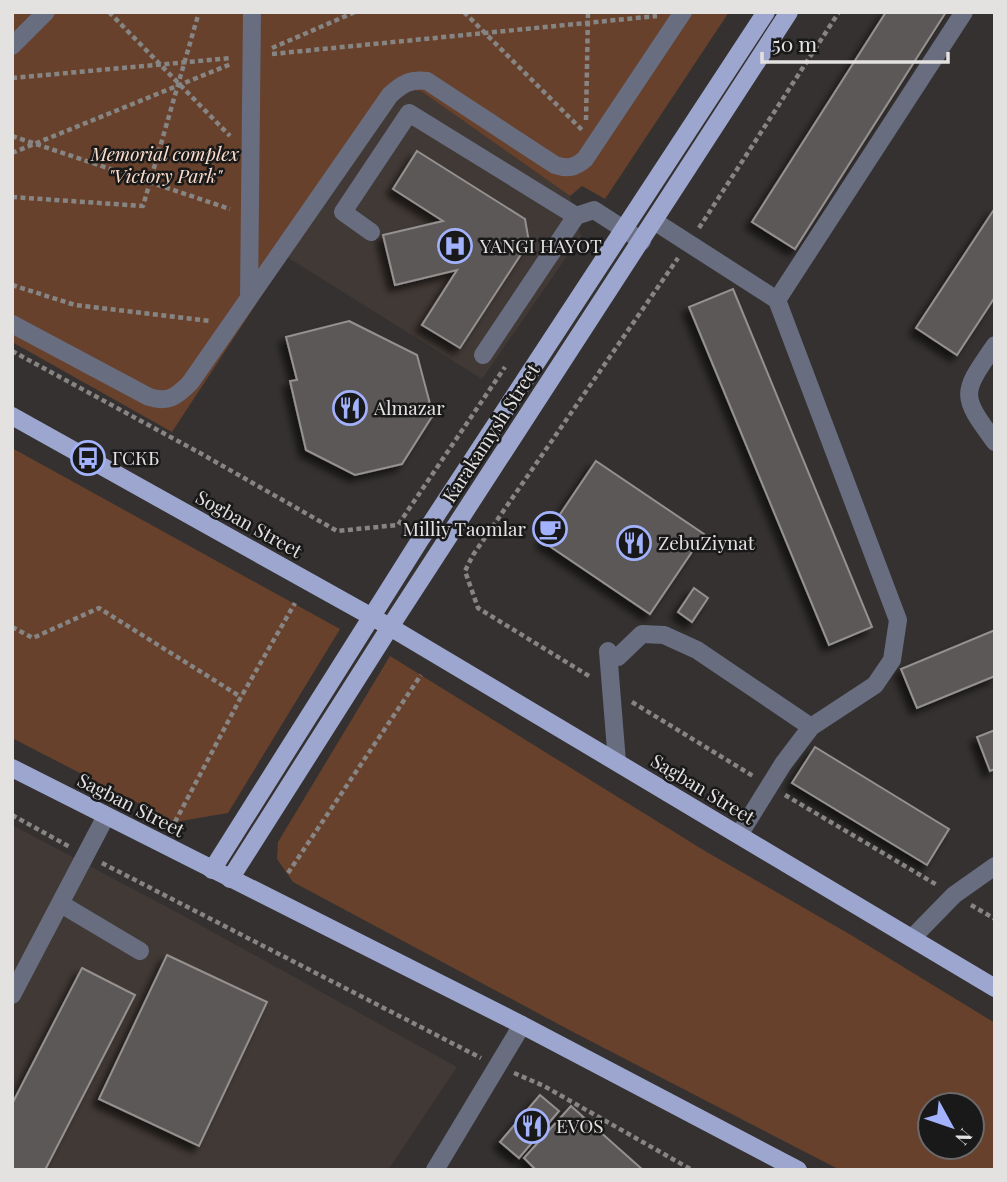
<svg xmlns="http://www.w3.org/2000/svg" width="1007" height="1182" font-family="'Playfair Display',serif">
  <defs>
    <filter id="shadow"><feDropShadow dx="-6" dy="6" stdDeviation="3.5" flood-color="#0009"/></filter>
  </defs>
  <rect width="100%" height="100%" fill="#343130"/>
  <g fill="#413935">
    <polygon points="409,90 421,91 570,196 581,236 482,379 287,257 395,101"/>
    <polygon points="12,825 182,915 457,1067 388,1170 12,1170"/>
  </g>
  <g fill="#67412b" fill-rule="evenodd">
    <polygon points="12,12 729,12 605,199 582,186 570,196 421,91 408,90 395,101 287,257 172,432 12,342"/>
    <polygon points="12,448 340,629 228,813 175,822 12,738"/>
    <path d="M390,656L705,851L851,935L995,1023V1170H840L575,1033L293,882L277,859L278,842ZM930,1105H972V1147H930Z"/>
  </g>
  <g fill="#5c5958" stroke="#949190" stroke-width="2" filter="url(#shadow)">
    <polygon points="886,12 946,12 795,249 752,222"/>
    <polygon points="417,151 525,219 529,242 460,348 422,325 457,270 395,285 383,235 443,221 393,189"/>
    <polygon points="995,208 995,297 957,355 916,328"/>
    <polygon points="733,289 872,627 829,645 689,307"/>
    <polygon points="349,321 417,355 433,415 402,464 355,475 306,450 290,381 297,380 286,337"/>
    <polygon points="596,461 704,534 650,614 542,541"/>
    <polygon points="694,588 708,598 692,622 678,612"/>
    <polygon points="995,630 995,676 917,708 901,669"/>
    <polygon points="995,730 995,769 990,771 977,737"/>
    <polygon points="815,747 949,829 927,865 792,783"/>
    <polygon points="167,955 267,1002 199,1146 99,1099"/>
    <polygon points="82,968 135,995 45,1170 12,1170 12,1104"/>
    <polygon points="540,1095 559,1111 519,1158 500,1142"/>
    <polygon points="571,1106 643,1170 536,1170 524,1158"/>
  </g>
  <g fill="none" stroke-linecap="round" stroke-linejoin="round">
    <g stroke="#878584" stroke-width="4.5" stroke-dasharray="5 3.5" stroke-linecap="butt">
      <polyline points="109,12 230,136"/>
      <polyline points="464,12 582,130"/>
      <polyline points="272,48 355,12"/>
      <polyline points="272,54 657,16"/>
      <polyline points="12,78 232,58"/>
      <polyline points="586,120 588,12"/>
      <polyline points="12,136 230,209"/>
      <polyline points="12,153 231,64"/>
      <polyline points="12,197 143,206 199,12"/>
      <polyline points="699,228 839,12"/>
      <polyline points="12,285 75,305 210,321"/>
      <polyline points="12,351 200,453 337,531 398,525 505,367"/>
      <polyline points="12,627 33,638 99,608 241,697"/>
      <polyline points="589,676 478,608 465,571 473,555 678,258"/>
      <polyline points="632,702 753,776"/>
      <polyline points="785,795 937,885"/>
      <polyline points="12,815 70,847"/>
      <polyline points="175,822 241,697 295,603"/>
      <polyline points="102,863 481,1058"/>
      <polyline points="288,873 421,675"/>
      <polyline points="971,905 995,919"/>
      <polyline points="514,1073 544,1086 692,1170"/>
    </g>
    <g stroke="#686d80" stroke-width="18">
      <polyline points="12,46 46,12"/>
      <polyline points="654,221 777,300"/>
      <polyline points="371,232 343,212 409,113 576,216"/>
      <polyline points="249,297 252,12"/>
      <path d="M12,324L149,397C168,403 176,397 190,383L390,95C402,84 410,79 427,81L555,165C567,169 575,168 585,159L683,12"/>
      <path d="M995,345C962,393 959,394 995,442"/>
      <polyline points="483,355 576,216 594,210 642,241"/>
      <polyline points="608,651 617,762"/>
      <polyline points="618,657 642,634 664,635 697,650 811,727"/>
      <polyline points="739,835 783,764 811,727 875,685 892,660 898,620 777,300 964,12"/>
      <polyline points="61,904 140,951"/>
      <polyline points="912,938 954,895 995,866"/>
      <polyline points="12,995 106,816"/>
      <polyline points="435,1170 522,1025"/>
    </g>
    <g stroke="#9da6ce" stroke-width="18">
      <polyline points="12,416 390,627 995,988"/>
      <polyline points="12,768 522,1025 798,1170"/>
      <polyline points="212,870 420,540 766,12"/>
      <polyline points="230,879 390,627 789,12"/>
    </g>
  </g>
  <defs>
    <g id="hospital-ring" transform="scale(1.75)"><circle r="9.5" fill="#1a1919" stroke="#a3b2fd" stroke-width="1.5"/><path d="M-5-5h3v3.5h4V-5h3V5h-3V1.5h-4V5h-3Z" fill="#a3b2fd"/></g>
    <g id="restaurant-ring" transform="scale(1.75)"><circle r="9.5" fill="#1a1919" stroke="#a3b2fd" stroke-width="1.5"/><path d="M-5-6h1v4h1v-4h1v4h1v-4h1v5L-1.5 .5V6h-2V.5L-5-1ZM5-6V6H3V1.5H1.5Q1.5-4 5-6Z" fill="#a3b2fd"/></g>
    <g id="bus-ring" transform="scale(1.75)"><circle r="9.5" fill="#1a1919" stroke="#a3b2fd" stroke-width="1.5"/><path d="M-5-6H5V4H4V6H2V4H-2V6H-4V4H-5ZM-3.5-4V0h7V-4ZM-3.5 1.2v1.5H-2V1.2ZM2 1.2v1.5H3.5V1.2Z" fill="#a3b2fd"/></g>
    <g id="cafe-ring" transform="scale(1.75)"><circle r="9.5" fill="#1a1919" stroke="#a3b2fd" stroke-width="1.5"/><path d="M-5.5-4.5H6V0H3Q3 3.5 0 3.5H-2.5Q-5.5 3.5-5.5 0ZM3-3.2v2h1.7v-2ZM-6 4.5H4V6H-6Z" fill="#a3b2fd"/></g>
  </defs>
  <g fill-rule="evenodd">
    <use href="#hospital-ring" x="455" y="246"/>
    <use href="#restaurant-ring" x="350" y="408"/>
    <use href="#bus-ring" x="88" y="458"/>
    <use href="#cafe-ring" x="550" y="529"/>
    <use href="#restaurant-ring" x="634" y="543"/>
    <use href="#restaurant-ring" x="532" y="1126"/>
  </g>
  <g text-anchor="middle" stroke-width="5" stroke-linejoin="round" paint-order="stroke">
    <g font-size="19" font-style="italic" fill="#fbdecd" stroke="#1a1919">
      <text x="165" y="161">Memorial complex<tspan x="165" dy="22">"Victory Park"</tspan></text>
    </g>
    <g font-size="19" fill="#e4e2e1" stroke="#1a1919" text-anchor="start">
      <text x="480" y="253">YANGI HAYOT</text>
      <text x="374" y="415">Almazar</text>
      <text x="112" y="465">ГСКБ</text>
      <text x="526" y="536" text-anchor="end">Milliy Taomlar</text>
      <text x="658" y="550">ZebuZiynat</text>
      <text x="556" y="1133">EVOS</text>
    </g>
    <g font-size="19" fill="#e4e2e1" stroke="#1a1919">
      <text transform="translate(491 433) rotate(-57)" y="7">Karakamysh Street</text>
      <text transform="translate(249 524) rotate(29)" y="7">Sogban Street</text>
      <text transform="translate(703 789) rotate(31)" y="7">Sagban Street</text>
      <text transform="translate(131 805) rotate(27)" y="7">Sagban Street</text>
    </g>
  </g>
  <rect width="1007" height="1182" fill="none" stroke="#e4e2e1" stroke-width="28"/>
  <g transform="translate(951 1126) rotate(130)"><circle r="33" fill="#1a1919" stroke="#6b6969" stroke-width="2"/>
  <path d="M0-5L12 26L0 18L-12 26Z" fill="#a3b2fd"/>
  <text y="-10" font-size="19" font-weight="bold" text-anchor="middle" fill="#e4e2e1">N</text>
  </g>
  <path d="M762 52v10h186v-10" fill="none" stroke="#e4e2e1" stroke-width="3.5"/>
  <text x="772" y="52" font-size="21" fill="#e4e2e1" stroke="#1a1919" stroke-width="5" paint-order="stroke">50 m</text>
</svg>
